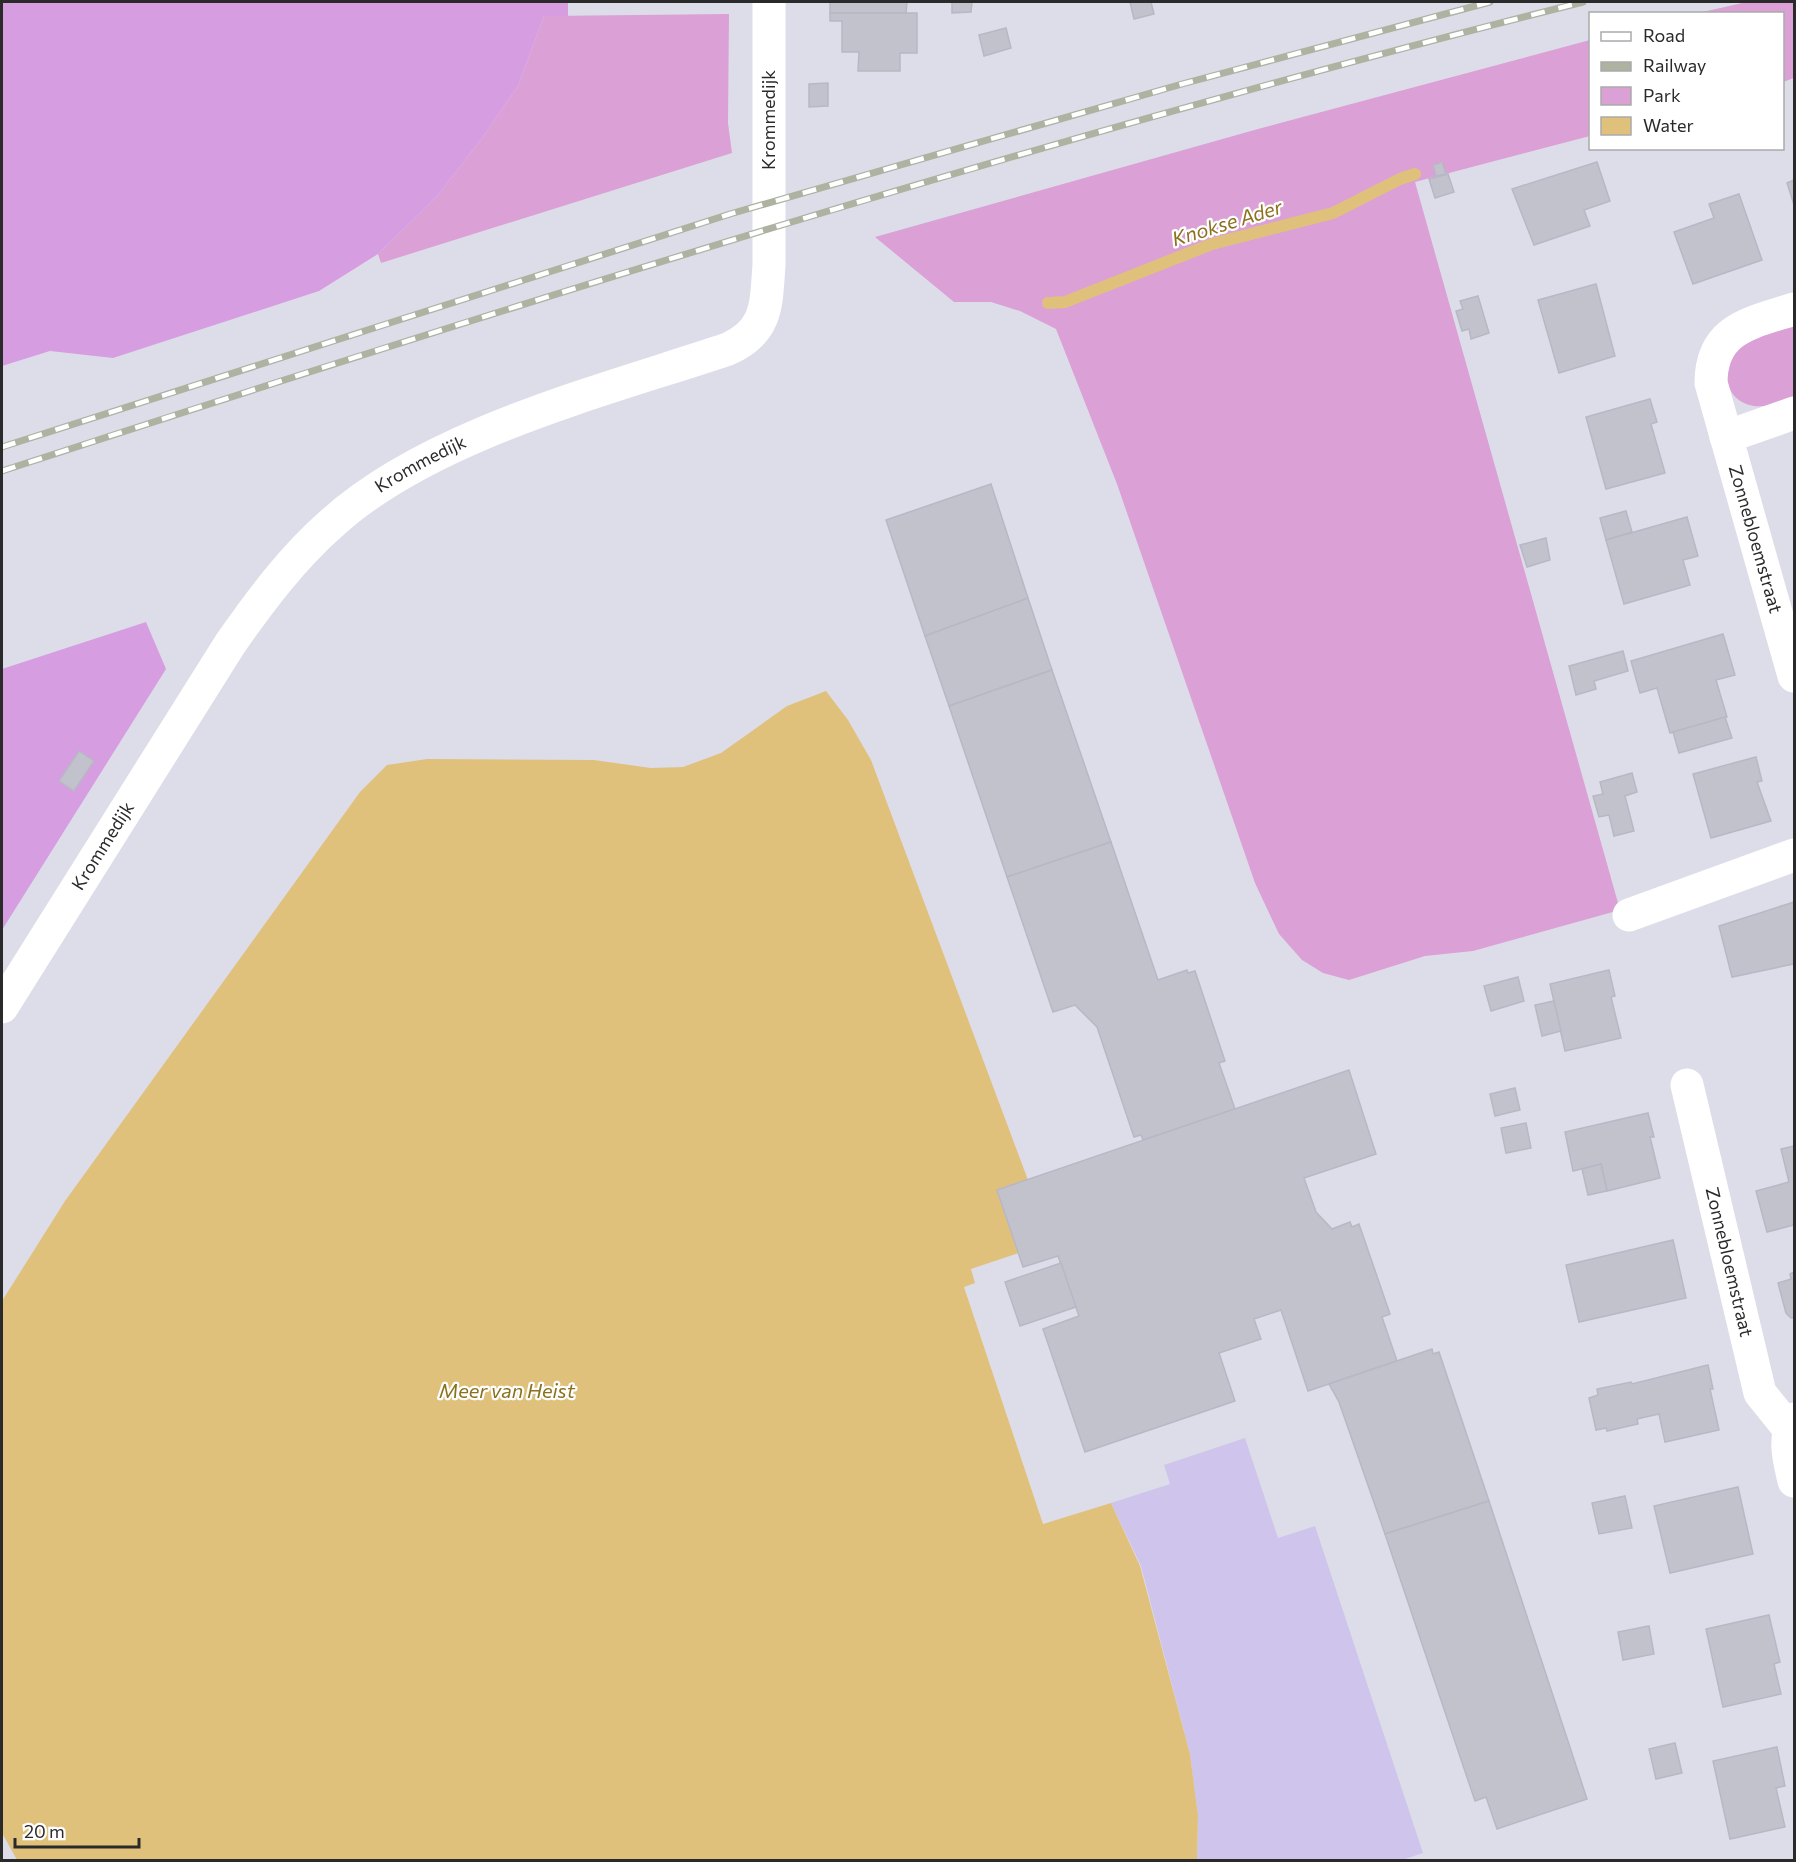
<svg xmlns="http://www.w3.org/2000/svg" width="1796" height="1862" font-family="Commissioner,sans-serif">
  <rect width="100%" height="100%" fill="#ddddea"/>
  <g fill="#dba0d6">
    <polygon points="1747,2 1794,2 1794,78 1783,82 1782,14 1698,13"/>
    <polygon points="729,14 728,123 732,153 381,263 378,254 438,195 482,138 518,86 544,16"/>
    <polygon points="1590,40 1590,136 1415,182 1620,910 1473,951 1425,956 1349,980 1323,973 1302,960 1279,934 1255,883 1117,484 1056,329 1020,311 991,302 954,302 875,237 1258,129"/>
    <path d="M1794,326V396C1781,401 1768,408 1754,406C1720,401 1719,358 1746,343C1760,335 1779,331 1794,326Z"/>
  </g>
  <polygon fill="#cec4ec" points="1245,1438 1278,1538 1315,1526 1423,1853 1402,1860 1197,1860 1198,1815 1190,1754 1141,1566 1111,1503 1170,1484 1164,1465"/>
  <g fill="#d69de1">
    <polygon points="2,2 568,2 568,16 544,16 518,86 482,138 438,195 378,254 319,291 113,358 50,351 2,366"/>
    <polygon points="146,622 166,669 2,930 2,669"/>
  </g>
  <polygon fill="#e0c17c" points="826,691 848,720 871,760 1028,1180 1019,1253 971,1269 975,1283 964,1287 1043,1524 1111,1503 1140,1566 1190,1754 1198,1815 1197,1860 17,1860 2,1833 2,1301 65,1201 360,792 387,765 427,759 594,760 651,768 683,767 721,753 787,706"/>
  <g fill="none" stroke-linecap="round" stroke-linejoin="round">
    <polyline stroke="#e0c17c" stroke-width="12" points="1048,303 1065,302 1212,244 1333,213 1400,179 1415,174"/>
  </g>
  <g fill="#c2c2cd" stroke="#b8b7c5" stroke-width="1.5">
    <polygon points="830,2 907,2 906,13 830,13"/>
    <polygon points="952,2 972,2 971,12 952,13"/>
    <polygon points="1130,2 1151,2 1154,14 1134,19"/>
    <polygon points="830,13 917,13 917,53 900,53 900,71 858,71 859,52 842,52 842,21 830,21"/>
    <polygon points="1006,28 1011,48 984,56 979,35"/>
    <polygon points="828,83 828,106 809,107 809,84"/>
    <polygon points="1442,162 1446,174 1436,176 1433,165"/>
    <polygon points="1597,162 1610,201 1584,210 1590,226 1534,245 1512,189"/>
    <polygon points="1448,174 1454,192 1435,198 1429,179"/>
    <polygon points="1794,180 1794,205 1787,183"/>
    <polygon points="1739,194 1762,260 1693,284 1674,232 1714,218 1709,204"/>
    <polygon points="1596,284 1615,356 1559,373 1538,300"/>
    <polygon points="1478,296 1489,333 1471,339 1469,329 1462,331 1456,311 1463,309 1460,301"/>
    <polygon points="1650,399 1657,422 1651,424 1665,473 1606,489 1586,417"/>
    <polygon points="991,484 1028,598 925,636 886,520"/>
    <polygon points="1626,511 1632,532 1606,540 1600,518"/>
    <polygon points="1687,517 1698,556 1683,560 1690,585 1624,604 1606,540"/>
    <polygon points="1546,538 1550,560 1527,567 1520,545"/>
    <polygon points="1028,598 1052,670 949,706 925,636"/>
    <polygon points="1723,634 1735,675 1716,680 1727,717 1670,733 1657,688 1640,693 1631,661"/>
    <polygon points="1623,651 1628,671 1594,681 1596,689 1576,695 1569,666"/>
    <polygon points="1052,670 1111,842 1007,877 949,706"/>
    <polygon points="1725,717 1732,738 1679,753 1673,732"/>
    <polygon points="79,751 94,761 74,791 59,781"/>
    <polygon points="1756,757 1762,781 1757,782 1771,821 1711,838 1693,774"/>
    <polygon points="1632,773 1637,792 1625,796 1634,831 1614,836 1609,815 1599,817 1593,796 1603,794 1600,782"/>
    <polygon points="1111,842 1158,980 1187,970 1188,973 1195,971 1225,1061 1219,1063 1235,1109 1143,1140 1141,1135 1134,1137 1097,1027 1075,1005 1053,1012 1007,877"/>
    <polygon points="1794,902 1794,964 1732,977 1719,926"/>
    <polygon points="1609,970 1615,996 1611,997 1621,1038 1565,1051 1550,984"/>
    <polygon points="1518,977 1524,1001 1491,1011 1484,986"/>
    <polygon points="1554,1001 1561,1031 1542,1036 1535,1005"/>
    <polygon points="1349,1070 1376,1154 1304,1178 1316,1212 1332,1229 1350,1222 1352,1227 1359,1224 1390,1314 1382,1317 1397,1361 1308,1391 1281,1310 1254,1319 1261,1339 1219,1353 1235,1401 1085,1452 1043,1329 1079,1316 1058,1256 1023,1267 997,1190"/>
    <polygon points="1515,1088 1520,1110 1495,1116 1490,1094"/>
    <polygon points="1648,1113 1654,1137 1650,1137 1660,1178 1607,1191 1601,1164 1573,1171 1565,1132"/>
    <polygon points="1526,1123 1531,1148 1506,1153 1501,1128"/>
    <polygon points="1794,1146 1794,1225 1767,1232 1756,1191 1789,1182 1781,1149"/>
    <polygon points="1601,1164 1607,1191 1588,1195 1582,1169"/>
    <polygon points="1673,1240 1686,1298 1579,1322 1566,1265"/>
    <polygon points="1061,1263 1076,1307 1020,1326 1005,1282"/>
    <polygon points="1794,1272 1794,1318 1791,1318 1786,1313 1778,1283 1791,1279 1790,1274"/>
    <polygon points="1432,1349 1433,1354 1439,1352 1489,1501 1385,1534 1339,1402 1329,1384"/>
    <polygon points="1708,1365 1713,1389 1710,1389 1719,1430 1665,1442 1659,1414 1637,1419 1638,1424 1607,1431 1606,1428 1596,1430 1589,1398 1598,1395 1597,1389 1631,1382 1632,1384"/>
    <polygon points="1738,1487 1753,1554 1670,1573 1654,1506"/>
    <polygon points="1625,1496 1632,1528 1599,1534 1592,1503"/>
    <polygon points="1489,1501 1587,1799 1497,1829 1486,1797 1475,1801 1385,1534"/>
    <polygon points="1769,1615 1780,1662 1774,1664 1781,1694 1723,1707 1706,1629"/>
    <polygon points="1649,1626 1654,1654 1623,1660 1618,1632"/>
    <polygon points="1675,1743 1682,1773 1656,1779 1649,1749"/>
    <polygon points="1777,1747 1785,1786 1776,1788 1785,1827 1730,1839 1713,1761"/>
  </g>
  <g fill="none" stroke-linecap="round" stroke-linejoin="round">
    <g stroke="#fff" stroke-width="33">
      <path id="s1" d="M1794,309C1751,323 1711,328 1711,383L1794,676"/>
      <polyline points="1726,437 1794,413"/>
      <polyline points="1629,915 1794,855"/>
      <path id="s2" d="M2,1007L230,644C260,601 292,558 332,523C430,434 603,391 728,349C768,331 766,305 769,265V2"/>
      <path id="s3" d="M1687,1085L1760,1393L1789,1429"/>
      <path d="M1794,1419C1783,1440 1789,1459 1794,1481"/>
    </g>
    <g stroke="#adb2a1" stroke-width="7">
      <g id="rail">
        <polyline points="2,447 730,214 1182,84 1490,2"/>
        <path d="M2,471C525,301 1049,136 1583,2"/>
      </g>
    </g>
    <use href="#rail" stroke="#fff" stroke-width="4.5" stroke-dasharray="14" stroke-linecap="butt"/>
  </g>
  <g text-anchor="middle" stroke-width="4.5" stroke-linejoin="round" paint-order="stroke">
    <g font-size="18" fill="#2a2a2a" stroke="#fff">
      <text transform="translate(769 120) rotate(-90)" y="6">Krommedijk</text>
      <text dy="6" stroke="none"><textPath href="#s2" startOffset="694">Krommedijk</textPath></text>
      <text dy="6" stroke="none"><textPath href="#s1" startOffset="285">Zonnebloemstraat</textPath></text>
      <text dy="6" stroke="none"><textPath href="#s2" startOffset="190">Krommedijk</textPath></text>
      <text dy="6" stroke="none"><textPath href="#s3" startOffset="182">Zonnebloemstraat</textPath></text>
    </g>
    <g font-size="20" font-style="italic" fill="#8b711c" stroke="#fff">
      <text transform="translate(1227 223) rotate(-17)" y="7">Knokse Ader</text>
      <text x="507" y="1398">Meer van Heist</text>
    </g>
  </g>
  <rect width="1796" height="1862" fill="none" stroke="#2a2a2a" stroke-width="6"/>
  <rect x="1589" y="12" width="195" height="138" fill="#ffffff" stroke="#aaaaaa" stroke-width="1.5"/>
  <rect x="1601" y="32" width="30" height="9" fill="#ffffff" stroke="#aaaaaa" stroke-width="1.5"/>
  <text x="1643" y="42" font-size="18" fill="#2a2a2a">Road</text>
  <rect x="1601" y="62" width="30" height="9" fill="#adb2a1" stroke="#aaaaaa" stroke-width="1.5"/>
  <text x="1643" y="72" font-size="18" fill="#2a2a2a">Railway</text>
  <rect x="1601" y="87" width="30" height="18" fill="#dba0d6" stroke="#aaaaaa" stroke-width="1.5"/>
  <text x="1643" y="102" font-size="18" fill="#2a2a2a">Park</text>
  <rect x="1601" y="117" width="30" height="18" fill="#e0c17c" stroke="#aaaaaa" stroke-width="1.5"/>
  <text x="1643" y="132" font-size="18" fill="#2a2a2a">Water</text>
  <path d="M15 1838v9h124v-9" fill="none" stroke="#2a2a2a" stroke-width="3"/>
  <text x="24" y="1838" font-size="18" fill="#2a2a2a" stroke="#ffffff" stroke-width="4.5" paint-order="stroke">20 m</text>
</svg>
